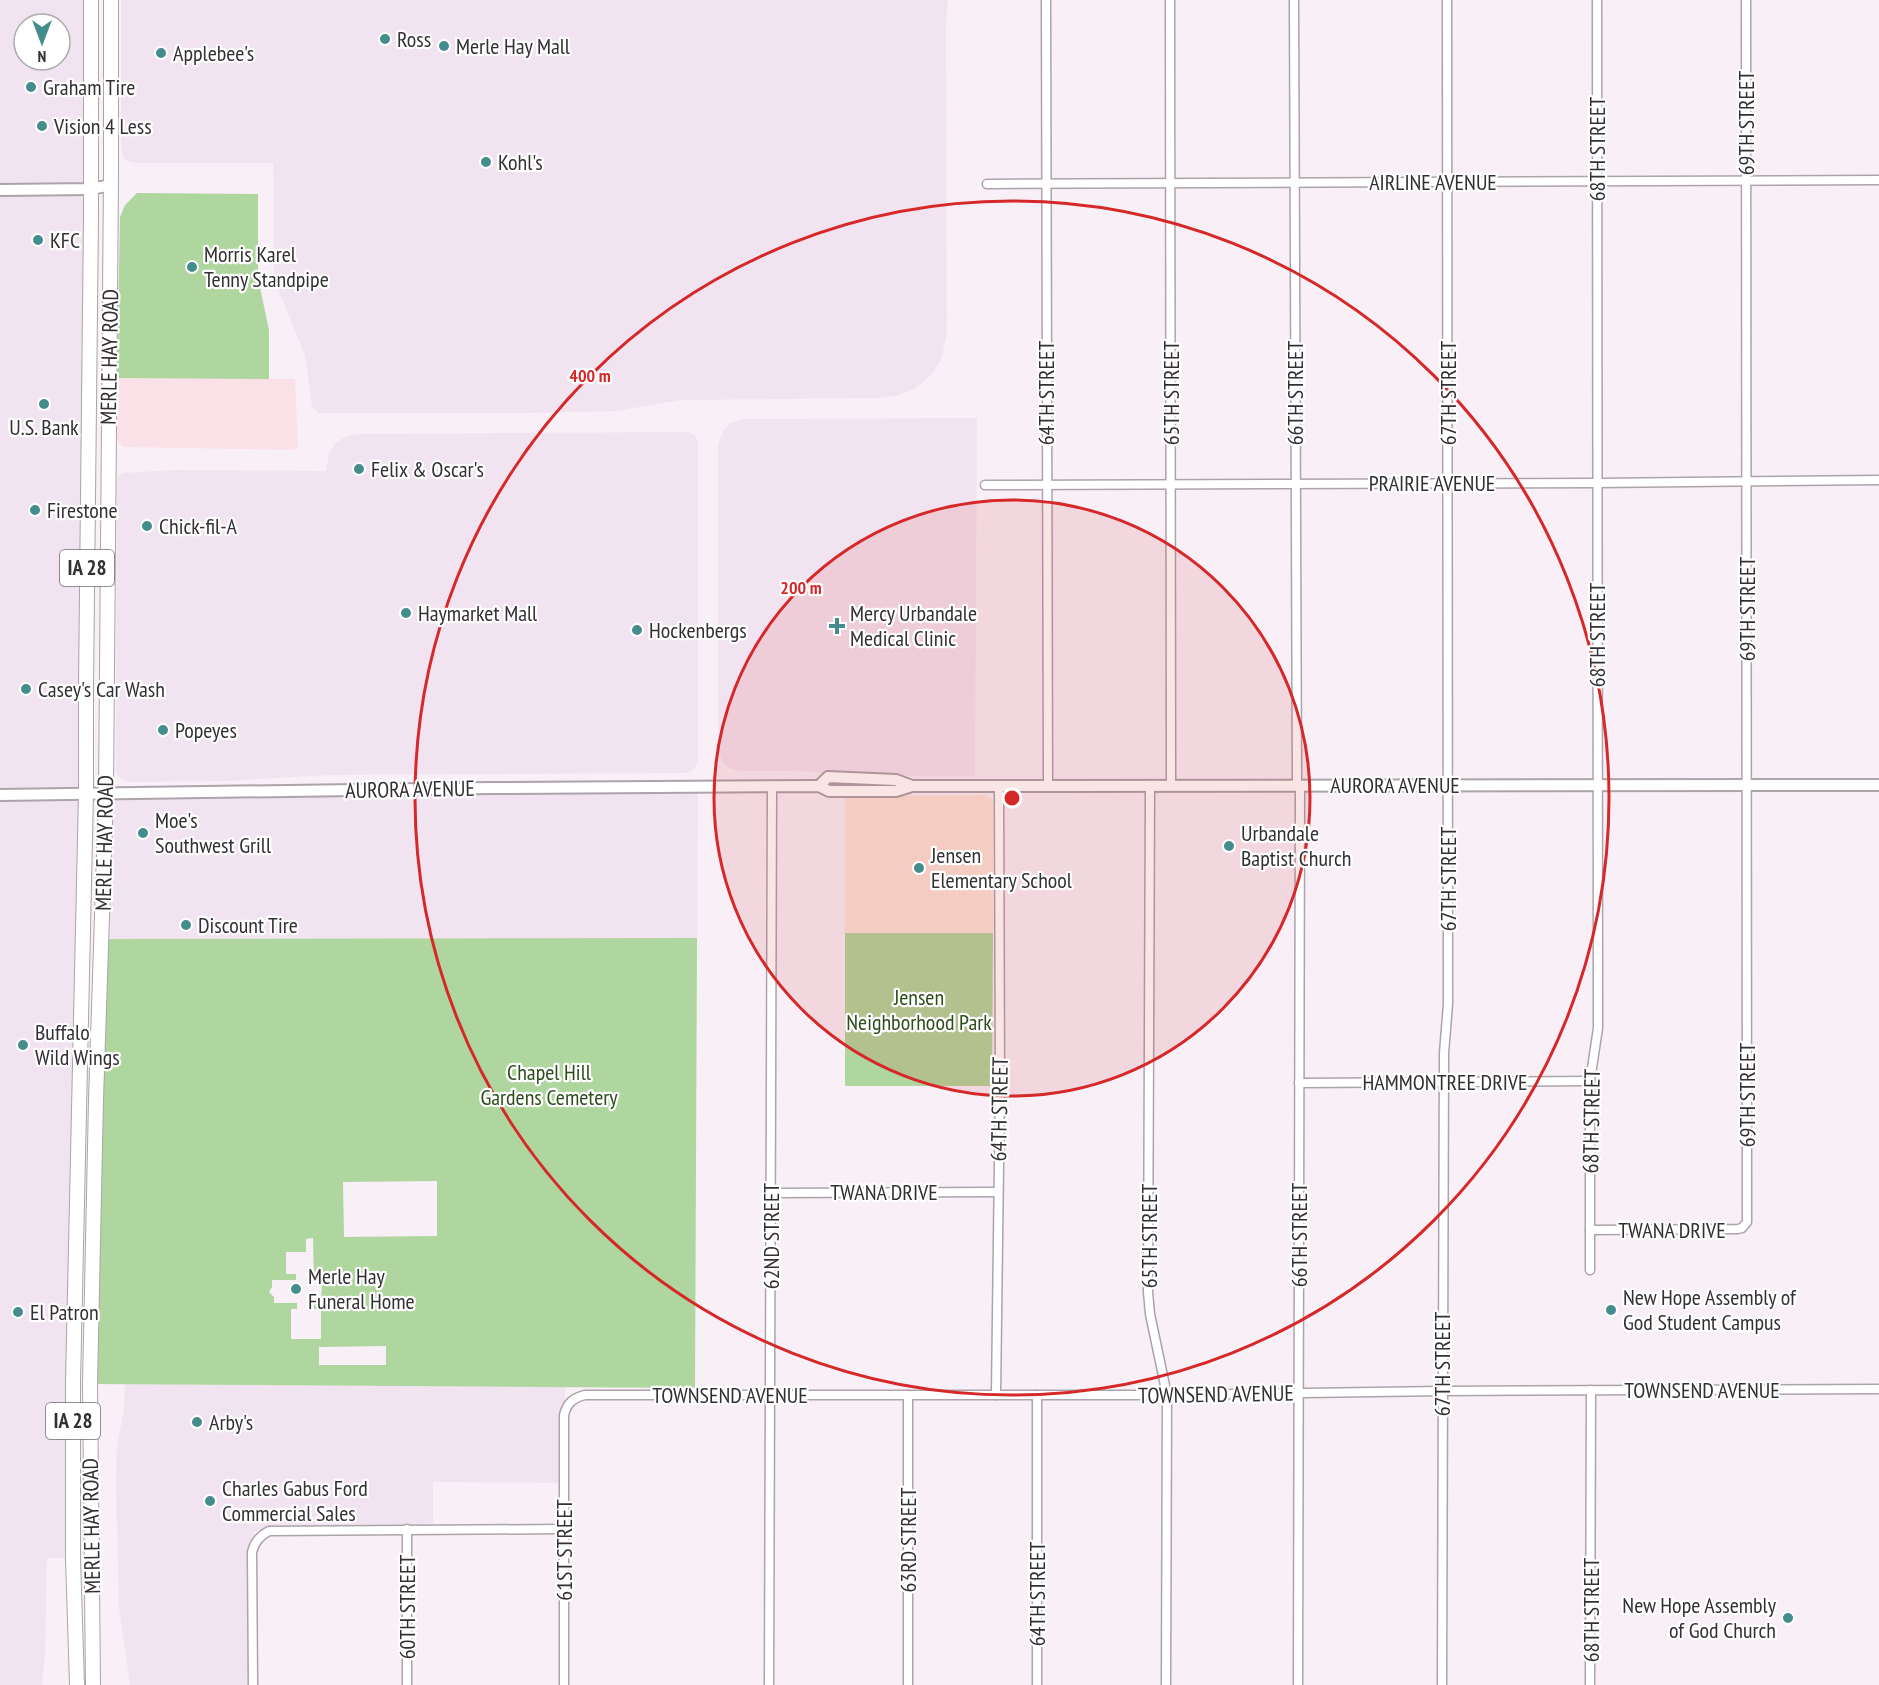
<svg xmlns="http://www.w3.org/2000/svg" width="1879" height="1685" font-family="'PT Sans Narrow',sans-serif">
  <rect width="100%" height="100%" fill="#f8eff7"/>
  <g fill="#f2e3f1" fill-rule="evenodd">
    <path d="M0,0H91L73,1558H47L45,1653L42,1685H0ZM24,24H60V60H24Z"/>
    <polygon points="121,0 948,0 946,24 947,334 941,360 931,375 917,387 900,395 881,398 680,400 617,411 524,413 318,413 312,406 305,355 274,279 273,163 136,163 127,161 124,158 121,148"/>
    <polygon points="977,418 975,776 925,776 792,771 740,771 729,768 722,761 718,748 718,445 723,431 730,423 744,419"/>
    <polygon points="687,432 694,435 698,441 698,760 696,766 692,770 686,773 328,775 226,781 129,782 123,780 118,776 116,770 117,483 118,477 122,473 177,470 326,471 329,453 335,444 345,437 357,434"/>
    <polygon points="698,787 697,938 102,939 106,793"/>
    <polygon points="125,1384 565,1387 565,1483 433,1482 433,1529 254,1531 253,1685 130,1685 119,1607 116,1482 117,1447 124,1409"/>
  </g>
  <polygon fill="#fae3d8" points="985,795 991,798 993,803 993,933 845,933 845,796"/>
  <polygon fill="#fae1e8" points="117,378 295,379 298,447 293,450 124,447 119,443 117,438"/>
  <g fill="#afd69e" fill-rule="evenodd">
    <polygon points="137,193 258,194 258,278 269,330 269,379 117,378 120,217 125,205"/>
    <polygon points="845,933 993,933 992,1086 845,1086"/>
    <path d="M697,938L695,1388L90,1384L102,939ZM437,1181V1236L344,1237L343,1182ZM313,1238L314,1280H322L321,1302H314V1309H321V1339H291V1309H297V1303H274V1297L269,1292L272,1287V1280H296V1274H286V1252H306V1239ZM386,1346V1365H319V1347Z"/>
  </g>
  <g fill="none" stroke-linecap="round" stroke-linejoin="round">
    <g stroke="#aca3ab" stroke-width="11">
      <g id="minor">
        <polyline points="1046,0 1048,786"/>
        <polyline points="1170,0 1171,786"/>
        <polyline points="1294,0 1297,785"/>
        <polyline points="987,184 1879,180"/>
        <polyline points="985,485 1597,483 1879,480"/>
        <polyline points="1150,786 1148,1292 1150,1314 1167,1395 1166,1685"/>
        <polyline points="1299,1083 1590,1081"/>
        <polyline points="771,1193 997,1192"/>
        <polyline points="1590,1230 1738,1229 1742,1228 1747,1222 1746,0"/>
        <polyline points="1590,1270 1590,1081 1598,1028 1597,0"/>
        <polyline points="996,1395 1000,1086 999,786"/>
        <polyline points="1037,1395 1037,1685"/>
        <path d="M253,1685L252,1552C255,1541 260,1536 269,1531L564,1529"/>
        <polyline points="407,1685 407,1529"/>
        <path d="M564,1685V1415C567,1403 573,1398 585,1395H1167L1442,1391L1879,1389"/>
        <polyline points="769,1685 772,787"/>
        <polyline points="908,1685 908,1395"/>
        <polyline points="1298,1685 1300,785"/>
        <polyline points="1442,1685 1444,1053 1448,1004 1447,0"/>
        <polyline points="1590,1685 1591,1390"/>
      </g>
    </g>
    <g stroke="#aca3ab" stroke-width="14">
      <g id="tertiary">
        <polyline points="0,190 91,189 111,185"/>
        <polyline points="819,786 828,777 896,780 912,786"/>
        <polyline points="0,795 491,788 819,786 829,791 896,791 912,786 1879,785"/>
      </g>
    </g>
    <g stroke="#aca3ab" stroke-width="16">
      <g id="primary">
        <polyline points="77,1685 73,1558 73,1383 86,793 86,686 91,216 91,0"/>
        <polyline points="93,1685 90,1384 96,1100 106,793 111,177 111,0"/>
      </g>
    </g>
    <use href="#minor" stroke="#fff" stroke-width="8"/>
    <use href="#tertiary" stroke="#fff" stroke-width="10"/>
    <use href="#primary" stroke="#fff" stroke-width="14"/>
  </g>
  <circle cx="1012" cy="798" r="298" fill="#d62828" fill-opacity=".12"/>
  <g fill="none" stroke="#d62828" stroke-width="3">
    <circle cx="1012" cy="798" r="298"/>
    <circle cx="1012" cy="798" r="597"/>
  </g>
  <g fill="#458d8d" stroke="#fff" stroke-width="2">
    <circle cx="385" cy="39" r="6"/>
    <circle cx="444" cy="46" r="6"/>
    <circle cx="161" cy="53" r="6"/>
    <circle cx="31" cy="87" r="6"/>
    <circle cx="42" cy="126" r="6"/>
    <circle cx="486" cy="162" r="6"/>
    <circle cx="38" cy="240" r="6"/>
    <circle cx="192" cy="267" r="6"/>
    <circle cx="44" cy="404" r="6"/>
    <circle cx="359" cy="469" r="6"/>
    <circle cx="35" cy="510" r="6"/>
    <circle cx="147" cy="526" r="6"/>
    <circle cx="406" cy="613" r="6"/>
    <path d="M834 617h6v6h6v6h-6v6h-6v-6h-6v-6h6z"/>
    <circle cx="637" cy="630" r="6"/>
    <circle cx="26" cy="689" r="6"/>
    <circle cx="163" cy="730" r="6"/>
    <circle cx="143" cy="833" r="6"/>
    <circle cx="1229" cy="846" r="6"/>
    <circle cx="919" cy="868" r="6"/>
    <circle cx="186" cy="925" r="6"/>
    <circle cx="23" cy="1045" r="6"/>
    <circle cx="296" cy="1289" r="6"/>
    <circle cx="1611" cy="1310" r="6"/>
    <circle cx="18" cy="1312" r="6"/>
    <circle cx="197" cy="1422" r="6"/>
    <circle cx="210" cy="1501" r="6"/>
    <circle cx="1788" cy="1618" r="6"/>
  </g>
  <g text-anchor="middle" stroke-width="4.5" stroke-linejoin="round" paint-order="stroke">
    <g fill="#fff" stroke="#706e70" stroke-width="1.5">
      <rect x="60" y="550" width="54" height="36" rx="4.5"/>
      <rect x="46" y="1403" width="54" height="36" rx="4.5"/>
    </g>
    <g font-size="21" font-weight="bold" fill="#333033">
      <text x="87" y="575">IA 28</text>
      <text x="73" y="1428">IA 28</text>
    </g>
    <g font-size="22" fill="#333033" stroke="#fff" text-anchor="start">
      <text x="397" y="47">Ross</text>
      <text x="456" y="54">Merle Hay Mall</text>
      <text x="173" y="61">Applebee's</text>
      <text x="43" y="95">Graham Tire</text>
      <text x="54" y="134">Vision 4 Less</text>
      <text x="498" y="170">Kohl's</text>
      <text x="50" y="248">KFC</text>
      <text x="204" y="262">Morris Karel<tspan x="204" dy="25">Tenny Standpipe</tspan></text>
      <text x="44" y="435" text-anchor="middle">U.S. Bank</text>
      <text x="371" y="477">Felix &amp; Oscar's</text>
      <text x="47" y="518">Firestone</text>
      <text x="159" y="534">Chick-fil-A</text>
      <text x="418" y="621">Haymarket Mall</text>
      <text x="850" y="621">Mercy Urbandale<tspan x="850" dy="25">Medical Clinic</tspan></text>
      <text x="649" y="638">Hockenbergs</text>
      <text x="38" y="697">Casey's Car Wash</text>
      <text x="175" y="738">Popeyes</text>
      <text x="155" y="828">Moe's<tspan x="155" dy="25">Southwest Grill</tspan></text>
      <text x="1241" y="841">Urbandale<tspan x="1241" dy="25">Baptist Church</tspan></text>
      <text x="931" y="863">Jensen<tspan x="931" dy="25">Elementary School</tspan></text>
      <text x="198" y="933">Discount Tire</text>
      <text x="35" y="1040">Buffalo<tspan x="35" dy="25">Wild Wings</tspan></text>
      <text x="308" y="1284">Merle Hay<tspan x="308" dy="25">Funeral Home</tspan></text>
      <text x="1623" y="1305">New Hope Assembly of<tspan x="1623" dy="25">God Student Campus</tspan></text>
      <text x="30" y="1320">El Patron</text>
      <text x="209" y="1430">Arby's</text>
      <text x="222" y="1496">Charles Gabus Ford<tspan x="222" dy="25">Commercial Sales</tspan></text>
      <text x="1776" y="1613" text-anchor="end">New Hope Assembly<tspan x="1776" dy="25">of God Church</tspan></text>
    </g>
    <g font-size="22" fill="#333033" stroke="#fff">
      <text transform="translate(1746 123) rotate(-90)" y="8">69TH STREET</text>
      <text transform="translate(1597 149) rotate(-90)" y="8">68TH STREET</text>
      <text x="1433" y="190">AIRLINE AVENUE</text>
      <text transform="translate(109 357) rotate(-89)" y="8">MERLE HAY ROAD</text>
      <text transform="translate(1046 393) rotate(-90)" y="8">64TH STREET</text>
      <text transform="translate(1171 393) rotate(-90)" y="8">65TH STREET</text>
      <text transform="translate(1295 393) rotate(-90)" y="8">66TH STREET</text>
      <text transform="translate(1448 393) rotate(-90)" y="8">67TH STREET</text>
      <text x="1432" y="491">PRAIRIE AVENUE</text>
      <text transform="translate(1747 609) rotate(-90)" y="8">69TH STREET</text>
      <text transform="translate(1597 635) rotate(-90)" y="8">68TH STREET</text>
      <text x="1395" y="793">AURORA AVENUE</text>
      <text transform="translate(410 789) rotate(-1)" y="8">AURORA AVENUE</text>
      <text transform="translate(104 843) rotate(-89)" y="8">MERLE HAY ROAD</text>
      <text transform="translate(1448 879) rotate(-90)" y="8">67TH STREET</text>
      <text x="1445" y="1090">HAMMONTREE DRIVE</text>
      <text transform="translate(1747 1095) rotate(-90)" y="8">69TH STREET</text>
      <text transform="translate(999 1109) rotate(-89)" y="8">64TH STREET</text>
      <text transform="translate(1591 1121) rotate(-89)" y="8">68TH STREET</text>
      <text x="884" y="1200">TWANA DRIVE</text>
      <text x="1672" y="1238">TWANA DRIVE</text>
      <text transform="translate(1299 1235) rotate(-90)" y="8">66TH STREET</text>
      <text transform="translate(771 1236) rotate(-90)" y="8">62ND STREET</text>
      <text transform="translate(1149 1236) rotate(-90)" y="8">65TH STREET</text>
      <text transform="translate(1442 1364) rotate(-90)" y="8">67TH STREET</text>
      <text x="1702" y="1398">TOWNSEND AVENUE</text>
      <text transform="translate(1216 1394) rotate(-1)" y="8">TOWNSEND AVENUE</text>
      <text x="730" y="1403">TOWNSEND AVENUE</text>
      <text transform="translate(91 1526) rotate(-91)" y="8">MERLE HAY ROAD</text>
      <text transform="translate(908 1540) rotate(-90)" y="8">63RD STREET</text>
      <text transform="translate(564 1550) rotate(-90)" y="8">61ST STREET</text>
      <text transform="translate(1037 1594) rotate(-90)" y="8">64TH STREET</text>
      <text transform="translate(407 1607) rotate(-90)" y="8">60TH STREET</text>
      <text transform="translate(1591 1610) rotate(-90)" y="8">68TH STREET</text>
    </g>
    <g font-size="22" fill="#2c4d1a" stroke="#fff">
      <text x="919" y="1005">Jensen<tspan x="919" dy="25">Neighborhood Park</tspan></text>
      <text x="549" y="1080">Chapel Hill<tspan x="549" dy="25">Gardens Cemetery</tspan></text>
    </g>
  </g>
  <circle cx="1012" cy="798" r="9" fill="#d62828" stroke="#fff" stroke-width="3"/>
  <g font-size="18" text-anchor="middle" font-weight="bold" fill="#d62828" stroke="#fff" stroke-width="4.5" stroke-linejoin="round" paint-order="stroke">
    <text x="590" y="382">400 m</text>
    <text x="801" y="594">200 m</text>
  </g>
  <g transform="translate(42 42) rotate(180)"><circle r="28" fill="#ffffff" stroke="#adacad" stroke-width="1.5"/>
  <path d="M0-4.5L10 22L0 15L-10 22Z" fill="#458d8d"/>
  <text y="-9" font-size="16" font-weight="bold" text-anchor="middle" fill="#333033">N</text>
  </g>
</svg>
